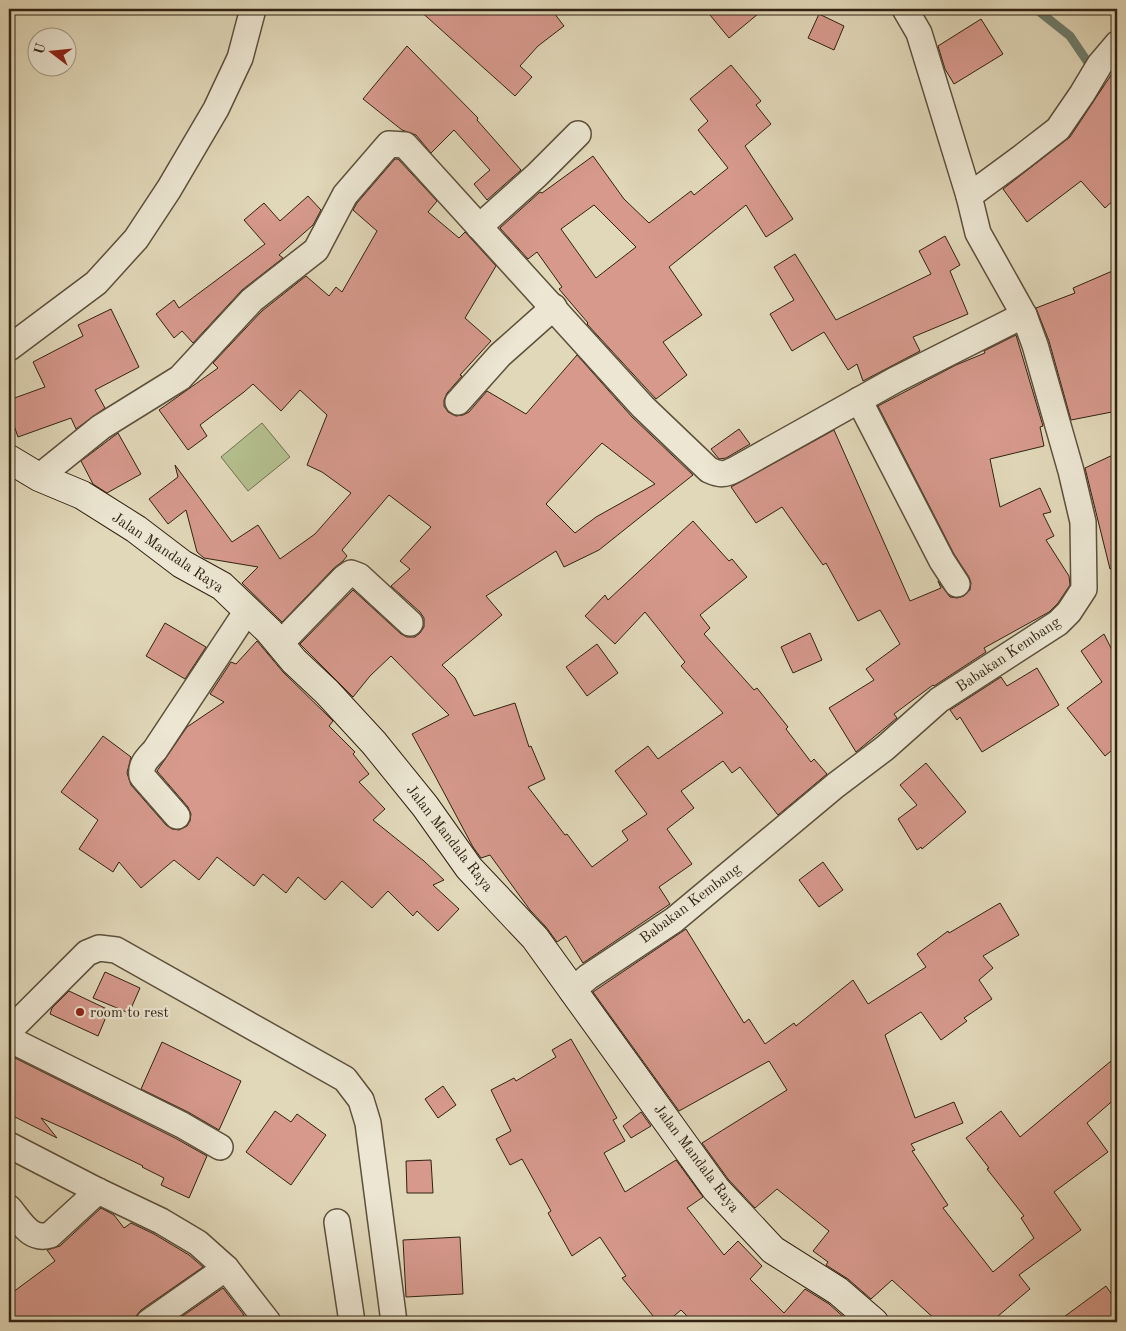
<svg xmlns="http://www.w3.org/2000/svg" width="1126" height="1331" font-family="'Old Standard TT',serif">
  <rect width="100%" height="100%" fill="#e1d8b9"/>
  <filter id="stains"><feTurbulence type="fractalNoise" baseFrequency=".004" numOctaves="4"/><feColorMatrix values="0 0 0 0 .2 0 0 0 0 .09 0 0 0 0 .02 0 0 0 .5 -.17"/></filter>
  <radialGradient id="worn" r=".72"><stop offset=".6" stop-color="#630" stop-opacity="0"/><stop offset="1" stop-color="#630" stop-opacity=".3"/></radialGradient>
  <polygon fill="#b4be8e" stroke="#727050" points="262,423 290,457 248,491 221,457"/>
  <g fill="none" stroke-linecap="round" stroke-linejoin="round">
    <polyline stroke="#6d7e6d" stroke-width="9" points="1036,9 1070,36 1089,64 1094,85 1117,100"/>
  </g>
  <g fill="#d6998c" stroke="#312212" fill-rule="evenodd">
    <polygon points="418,9 551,9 564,26 538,46 520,66 532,77 515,96"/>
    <polygon points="705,9 764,9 729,38"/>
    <polygon points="819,14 844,26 834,50 808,38"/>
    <polygon points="981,19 1003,54 954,84 945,69 938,46"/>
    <polygon points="407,46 478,118 477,120 521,170 487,200 474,184 490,170 454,130 431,153 416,135 402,130 363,99"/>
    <path d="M731,65L761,101L756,105L771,124L745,146L793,219L766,237L746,205L669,267L702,315L663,342L687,375L656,399L587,324L588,323L559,289L562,287L537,252L528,259L500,228L540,192L542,193L593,156L624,199L649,223L691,191L694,195L728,168L698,130L708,121L690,99ZM594,205L636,247L596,278L561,229Z"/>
    <polygon points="1117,66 1117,92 1113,103 1117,107 1117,197 1105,208 1081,181 1027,222 1003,189 1070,137"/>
    <path d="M395,159H398L437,201L428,212L459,238L465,232L496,266L465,318L491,341L460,375L462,376L447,393L444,400V406L448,412L456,416L463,415L469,412L487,391L526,414L577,355L632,417L693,475L599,550L564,567L556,551L486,596L502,615L442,665L455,678L474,716L515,703L529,747L531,746L545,779L528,787L565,835L567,834L592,867L628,840L622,831L647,814L615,771L648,746L658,759L723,713L681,666L685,662L645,612L615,644L585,616L605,595L608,600L693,521L729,561L732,559L747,577L700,615L710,628L704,634L754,690L757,688L788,727L786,729L811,762L814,759L827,774L778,815L740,767L732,773L723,761L681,791L694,808L667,829L692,864L659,887L670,904L583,963L566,936L557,942L546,927L530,910L490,855L481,858L473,847L434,774L412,734L449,715L391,656L370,676L353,697L300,644L353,590L401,634L407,637H415L420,633L424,627V618L420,612L391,586L410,569L400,561L431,527L389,495L342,550L347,556L343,561L334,568L282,622L242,583L258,567L204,558L197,552L186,510L168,524L149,499L178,477L175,465L232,542L258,525L280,559L315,534L351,493L322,472L307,465L327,415L300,390L281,411L253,384L244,392L200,425L207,436L188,450L159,410L218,368L213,363L262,311L306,276L329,296L336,287L342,292L377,231L353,210L357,203ZM602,443L655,484L596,517L575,533L546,504Z"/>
    <polygon points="308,196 321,210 313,225 279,255 283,258 242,290 193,343 182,331 174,338 156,314 174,300 179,308 265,244 244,220 264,203 280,221"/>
    <polygon points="945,236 960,265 950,271 968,314 913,337 920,351 863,381 857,364 848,370 824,332 792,351 770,314 794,300 774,267 795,254 836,320 931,274 919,251"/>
    <polygon points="1117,269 1117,411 1071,420 1049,341 1036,308 1075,293 1073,288"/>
    <polygon points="111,309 139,367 95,390 105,408 76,429 71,418 18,437 9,411 9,400 45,387 33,362 83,336 78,325"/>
    <polygon points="1016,335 1043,426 1040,427 1044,446 990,459 1000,507 1040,488 1051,512 1043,514 1054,536 1046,540 1069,576 1070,585 1058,603 1049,612 984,648 986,652 934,686 933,685 894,714 897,718 856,752 829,708 874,680 866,669 900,644 880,610 858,621 826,563 823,565 782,507 756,523 731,487 834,430 910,601 941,588 938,581 950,597 957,598 964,596 970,590 971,583 969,577 954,554 878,406 956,365 985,353 984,351"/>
    <polygon points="739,429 750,444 726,458 719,459 711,449"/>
    <polygon points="118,433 141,474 107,493 93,484 81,461"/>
    <polygon points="1117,453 1117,568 1110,569 1085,468"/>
    <polygon points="165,623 206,647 185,679 146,656"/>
    <polygon points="810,633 822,660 793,673 781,647"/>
    <polygon points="1104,634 1117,660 1117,746 1105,756 1067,708 1102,682 1081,651"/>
    <polygon points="257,641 283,672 333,721 329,726 355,752 353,754 369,774 359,782 385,809 373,820 424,861 444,880 433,885 459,909 438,931 417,911 413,916 388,891 372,908 342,881 325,900 298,877 286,893 263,874 254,886 217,857 199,880 174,860 141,888 119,862 113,872 79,849 98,820 61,792 103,736 131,757 127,773 131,785 166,825 172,829 179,830 187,826 190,821 191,814 188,807 157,771 187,727 224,702 210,694 231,662 236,664"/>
    <polygon points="597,644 618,673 587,696 566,667"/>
    <polygon points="1037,668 1059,705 982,752 960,717 957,720 950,710 1001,677 1007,686"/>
    <polygon points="926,763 966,812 922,849 921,847 917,850 898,819 917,805 900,785"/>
    <polygon points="823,862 843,890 819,907 799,880"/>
    <polygon points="1000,903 1019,935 983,956 993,968 979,980 992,999 964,1018 967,1021 941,1040 921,1012 885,1035 915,1118 954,1102 963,1123 911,1144 915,1150 912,1151 948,1205 943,1208 993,1272 1034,1238 1021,1218 1024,1216 987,1169 989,1168 966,1138 1001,1111 1020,1137 1117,1056 1117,1097 1087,1123 1108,1152 1054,1192 1081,1230 1019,1275 1030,1289 991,1322 938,1322 892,1280 871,1299 848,1279 826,1265 828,1262 813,1251 829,1231 777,1189 755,1208 728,1179 702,1143 787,1090 769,1061 679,1111 593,992 686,929 744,1023 749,1019 765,1044 794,1023 796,1026 853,980 868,1004 926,967 917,954 948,931 949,933"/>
    <polygon points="105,972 140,988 129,1013 93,998"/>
    <polygon points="69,991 109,1010 98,1036 50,1014 52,1008"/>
    <polygon points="571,1039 617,1118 613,1120 625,1141 604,1153 625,1192 676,1160 703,1197 687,1208 724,1255 738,1241 762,1266 750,1279 784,1313 805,1289 829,1304 847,1320 845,1322 693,1322 681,1310 667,1322 658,1322 622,1278 626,1276 600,1237 572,1256 548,1213 551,1211 522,1159 510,1165 496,1139 511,1131 491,1090 514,1078 516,1081 556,1057 552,1050"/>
    <polygon points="162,1042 241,1081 219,1130 188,1112 141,1089"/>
    <polygon points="13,1057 175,1138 207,1156 189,1198 161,1185 164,1178 142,1167 143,1166 70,1131 41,1118 57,1138 9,1114 9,1066"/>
    <polygon points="443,1086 456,1105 438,1118 425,1099"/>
    <polygon points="275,1111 291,1122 297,1114 326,1135 291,1185 246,1152"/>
    <polygon points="641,1112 651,1126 631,1138 623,1126"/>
    <polygon points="431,1160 433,1193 407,1193 406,1161"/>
    <polygon points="101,1208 114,1215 124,1228 131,1223 154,1234 189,1255 203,1267 141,1310 136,1316 135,1322 9,1322 9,1295 55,1261 47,1250 60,1246"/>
    <polygon points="460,1237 463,1294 406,1297 403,1240"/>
    <polygon points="1106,1286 1117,1302 1117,1322 1057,1322"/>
    <polygon points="223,1288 244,1315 233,1322 174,1322"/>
  </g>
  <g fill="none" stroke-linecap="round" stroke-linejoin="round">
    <g stroke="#5d503c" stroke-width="28">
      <g id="street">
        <polyline points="905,9 919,33 969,196"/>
        <polyline points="479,227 537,175 578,134"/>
        <polyline points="9,348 96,283 136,239 169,189 216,109 240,58 253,9"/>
        <polyline points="859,400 942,561 957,584"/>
        <polyline points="458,402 500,355 554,307"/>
        <path d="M39,477L101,427L180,378L252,300L316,250L345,195L389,144L405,145L643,407L709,470C720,475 725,475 736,469L895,380L1024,315"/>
        <polyline points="279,645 344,578 351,573 359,576 410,623"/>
        <path d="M177,816L142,776C140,764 148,758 155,750L247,611"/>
        <polyline points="572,991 588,977 674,920 836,785 885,748 939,700 1058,623 1069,612 1084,589 1083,522 1071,471 1035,345 1024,315 978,233 969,196 1022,157 1058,129 1082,94 1100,64 1117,44"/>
        <polyline points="9,1031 87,953 99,948 116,950 345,1079 361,1100 368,1123 394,1322"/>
        <polyline points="9,1039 182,1125 220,1147"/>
        <polyline points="9,1145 98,1191 161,1221 198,1243 226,1268 268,1322"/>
        <path d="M9,1208C21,1222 30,1241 50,1235L98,1191"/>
        <polyline points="337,1222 352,1322"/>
        <polyline points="149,1322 226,1268"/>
      </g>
    </g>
    <g stroke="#312212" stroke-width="30">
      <polyline id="secondary" points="9,459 39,477 82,495 136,529 182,564 222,586 269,631 294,661 327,692 374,743 425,806 469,868 535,938 716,1189 773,1250 838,1291 874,1322"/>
    </g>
    <use href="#street" stroke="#ece6d2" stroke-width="25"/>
    <use href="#secondary" stroke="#ece6d2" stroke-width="28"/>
  </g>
  <circle fill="#8f2418" stroke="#ece6d2" stroke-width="2" cx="80" cy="1012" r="5"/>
  <g text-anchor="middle" stroke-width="4.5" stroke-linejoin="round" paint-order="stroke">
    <g font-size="15" fill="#312212" stroke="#ece6d2">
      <text transform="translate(168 552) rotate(34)" y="5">Jalan Mandala Raya</text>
      <text transform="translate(1008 654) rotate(-34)" y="5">Babakan Kembang</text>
      <text transform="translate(450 838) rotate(52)" y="5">Jalan Mandala Raya</text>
      <text transform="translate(690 903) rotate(-37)" y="5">Babakan Kembang</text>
      <text transform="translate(697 1158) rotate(53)" y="5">Jalan Mandala Raya</text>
    </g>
    <g font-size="15" fill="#312212" stroke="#ece6d2" text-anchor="start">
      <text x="90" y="1017">room to rest</text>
    </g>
  </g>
  <rect width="1126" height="1331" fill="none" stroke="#e1d8b9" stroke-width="30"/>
  <rect x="10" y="10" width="1106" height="1311" fill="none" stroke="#312212" stroke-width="2.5"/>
  <rect x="15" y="15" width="1096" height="1301" fill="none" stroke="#312212"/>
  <g transform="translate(52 52) rotate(286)"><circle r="24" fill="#ece6d2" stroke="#a19885"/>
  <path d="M0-4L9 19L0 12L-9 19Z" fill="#8f2418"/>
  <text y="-8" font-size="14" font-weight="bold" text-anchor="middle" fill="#312212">U</text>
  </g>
  <rect width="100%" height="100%" filter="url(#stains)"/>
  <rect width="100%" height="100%" fill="url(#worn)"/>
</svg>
